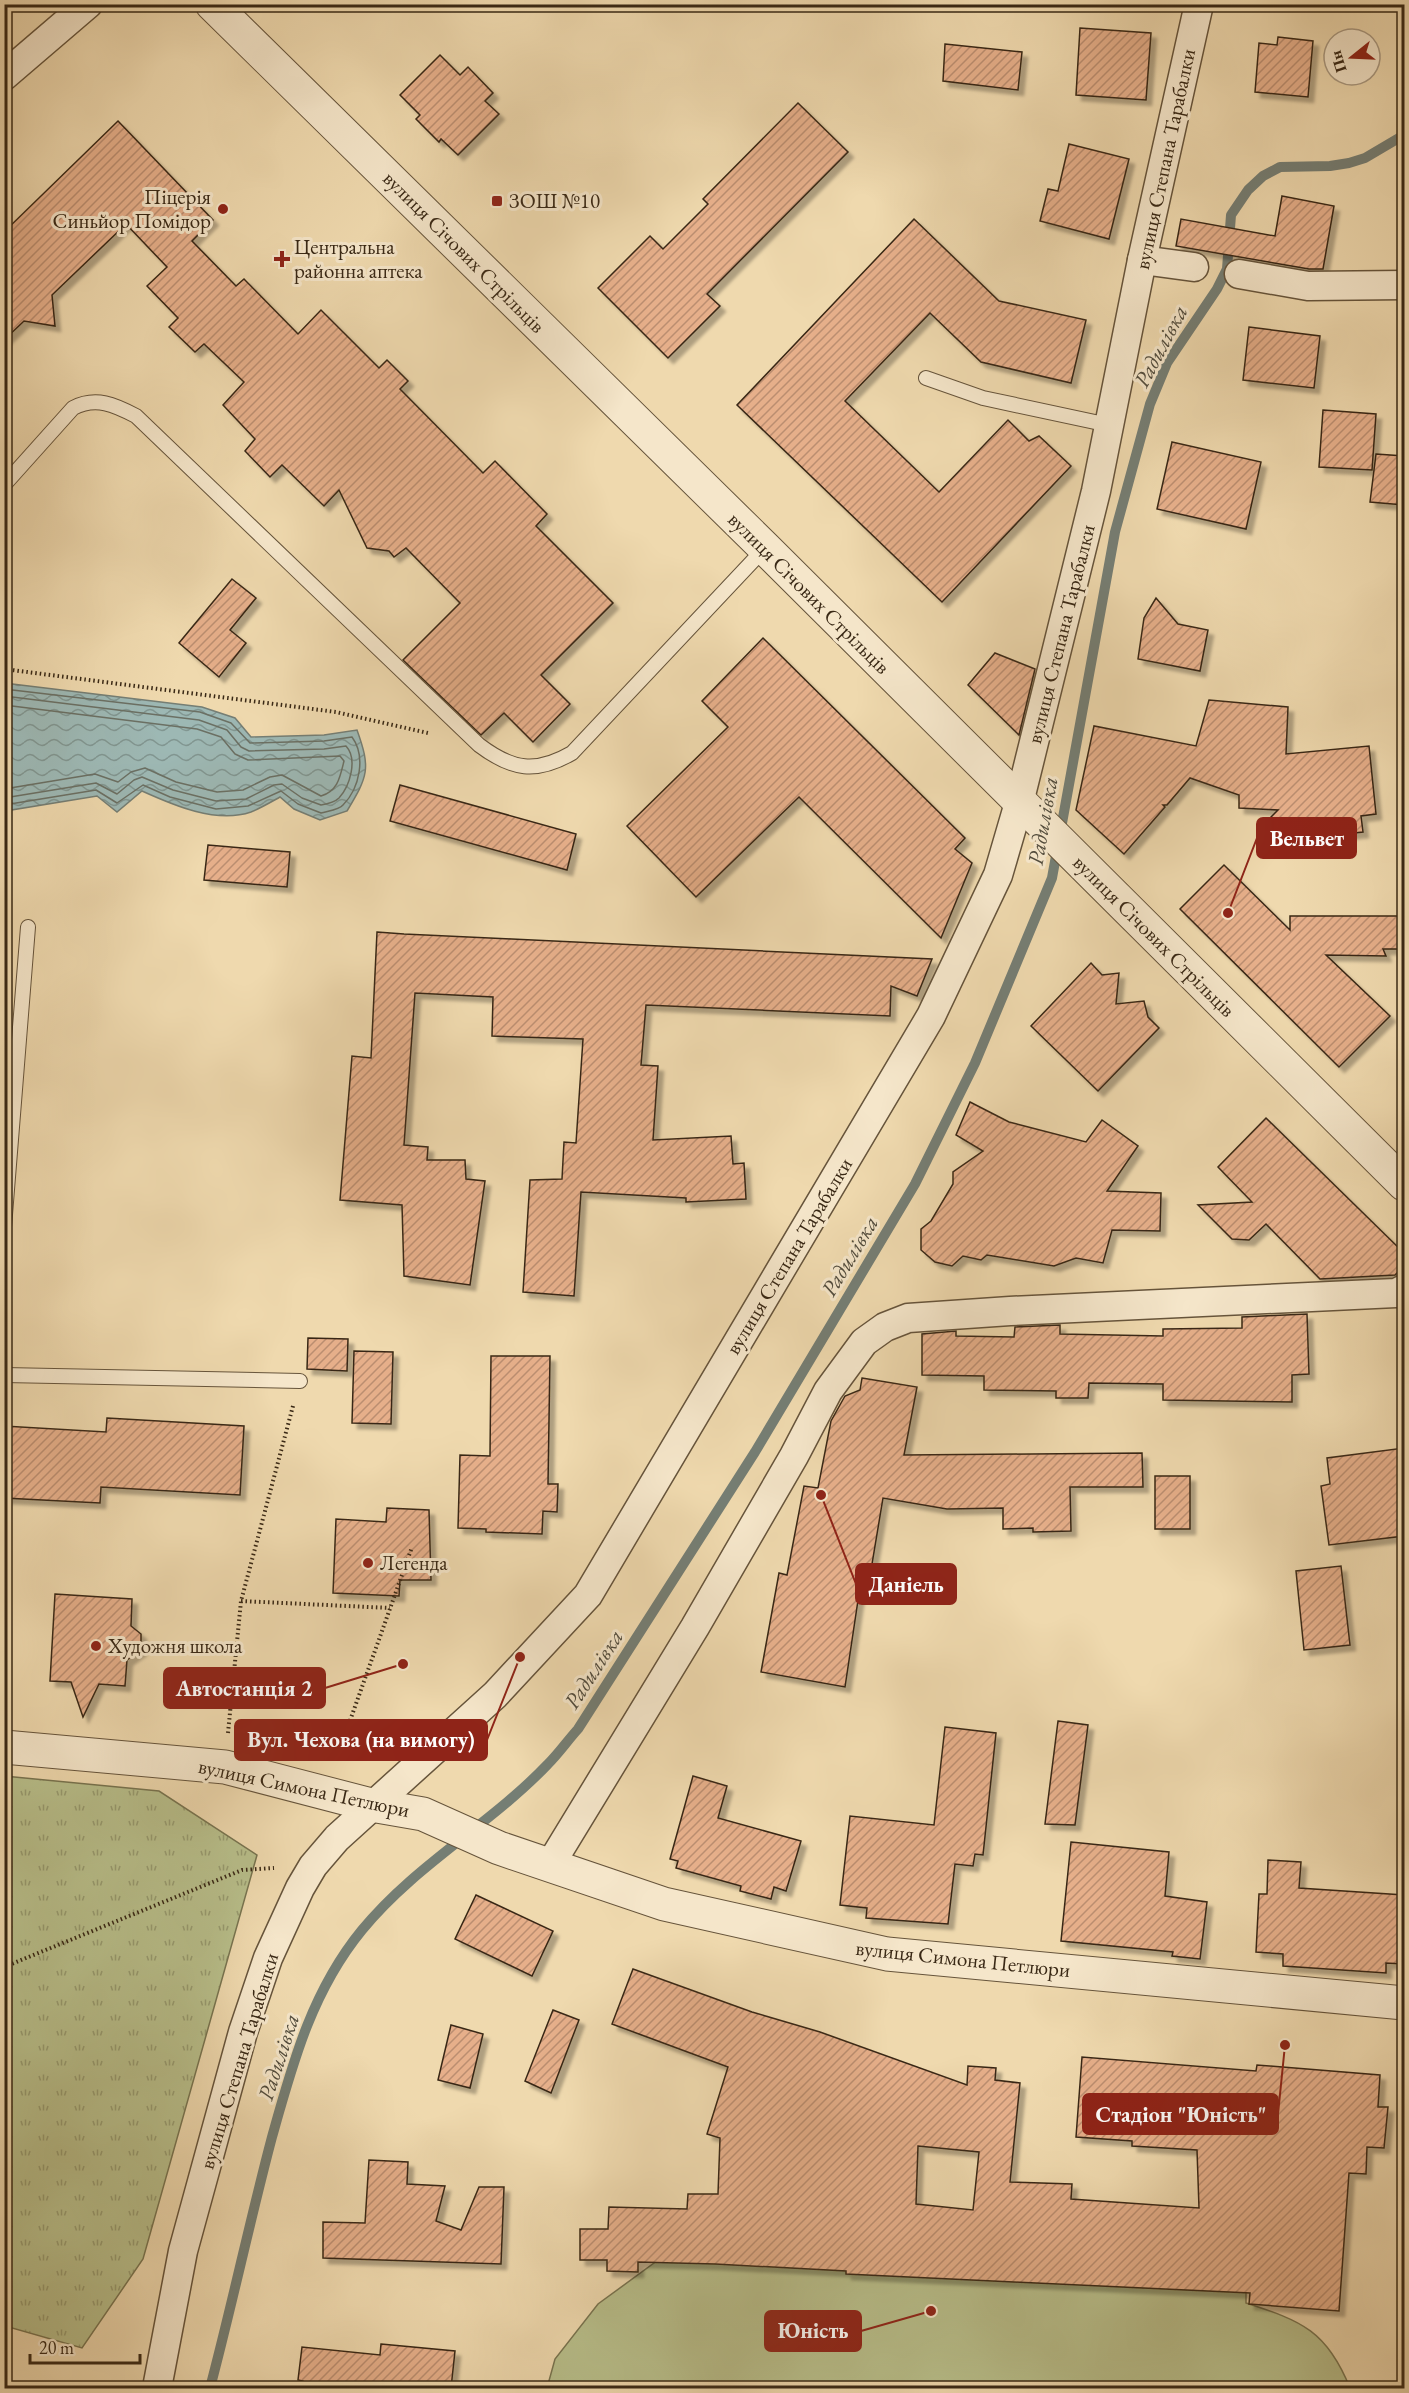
<svg xmlns="http://www.w3.org/2000/svg" width="1409" height="2393" font-family="'EB Garamond',serif">
  <defs>
    <pattern id="park-tufts" width="24" height="20" patternUnits="userSpaceOnUse" patternTransform="scale(1.5)"><rect width="24" height="20" fill="#b8bf8b"/><path d="M3 7l-1-3M5 7V3M7 7l1-3M15 17l-1-3M17 17v-4M19 17l1-3" fill="none" stroke="#979b70"/></pattern>
    <pattern id="water-waves" width="16" height="10" patternUnits="userSpaceOnUse" patternTransform="scale(1.5)"><rect width="16" height="10" fill="#9db8b4"/><path d="M0 5q4-4 8 0t8 0" fill="none" stroke="#819691"/></pattern>
    <pattern id="building-hatch" width="6" height="6" patternUnits="userSpaceOnUse" patternTransform="scale(1.5)"><rect width="6" height="6" fill="#e6af8a"/><path d="M-1 1l2-2M0 6l6-6M5 7l2-2" fill="none" stroke="#bb8e70"/></pattern>
    <filter id="shadow"><feDropShadow dx="5.5" dy="5.5" stdDeviation="1.5" flood-color="#0004"/></filter>
  </defs>
  <rect width="100%" height="100%" fill="#efd9ae"/>
  <filter id="stains"><feTurbulence type="fractalNoise" baseFrequency=".00333" numOctaves="4"/><feColorMatrix values="0 0 0 0 .2 0 0 0 0 .09 0 0 0 0 .02 0 0 0 .5 -.17"/></filter>
  <radialGradient id="worn" r=".72"><stop offset=".6" stop-color="#630" stop-opacity="0"/><stop offset="1" stop-color="#630" stop-opacity=".3"/></radialGradient>
  <path fill="#b8bf8b" stroke="#787450" stroke-width="1.5" d="M1246,2254V2303C1302,2321 1327,2331 1350,2388H547L555,2359L598,2304L665,2255Z"/>
  <polygon fill="url(#park-tufts)" stroke="#787450" stroke-width="1.5" points="4,1776 159,1791 257,1855 143,2259 82,2348 5,2326"/>
  <path fill="url(#water-waves)" stroke="#757e74" stroke-width="1.5" d="M4,683L202,707L235,718L251,737L324,735L357,730C371,769 368,776 347,811L320,820L294,809L280,797C271,802 261,808 251,812C216,824 173,805 142,791L117,812L97,796L5,811Z"/>
  <g fill="none" stroke-linecap="round" stroke-linejoin="round">
    <g stroke="#6b7064" stroke-width="1.5">
      <path d="M4,689L200,712L231,723L250,743L324,741L352,737C366,756 360,788 343,805C339,810 327,811 321,813L298,804L281,791L248,806L216,809L170,797L143,785L117,803L96,790L4,805"/>
      <path d="M4,696L199,720L227,730L241,747L249,751L324,749L346,746C358,759 350,786 339,798C335,802 327,804 321,805L302,798L282,784L274,785L246,799L216,801L173,790L142,777L134,780L117,794L96,783L4,798"/>
      <path d="M4,705L197,729L221,737L235,754L248,760L340,756L344,761C340,777 338,791 321,796L282,775L270,777L243,790L217,792L176,782L145,768L131,772L118,782L95,774L4,789"/>
    </g>
    <path stroke="#757e74" stroke-width="10" d="M210,2388C232,2305 250,2220 272,2137C293,2062 312,1991 362,1930C415,1865 491,1824 548,1764C559,1753 568,1740 578,1729L755,1452L915,1184L975,1063L1052,878L1115,532L1150,404L1167,363L1217,289L1227,269L1231,215L1248,190L1263,176L1280,167L1330,166L1349,163L1365,158L1404,135"/>
  </g>
  <g fill="url(#building-hatch)" stroke="#392815" stroke-width="1.5" fill-rule="evenodd" filter="url(#shadow)">
    <polygon points="1080,28 1151,33 1146,100 1076,95"/>
    <polygon points="1278,37 1313,41 1308,97 1255,92 1259,43 1277,45"/>
    <polygon points="945,44 1022,52 1018,90 943,81"/>
    <polygon points="440,55 460,75 468,67 493,93 485,101 499,114 458,155 441,139 439,142 416,119 420,115 400,95"/>
    <polygon points="798,103 848,152 707,294 720,306 668,358 598,288 650,236 663,249 708,204 703,199"/>
    <polygon points="118,121 213,220 192,241 236,286 244,279 298,334 321,310 379,368 387,360 408,381 400,389 483,473 495,461 547,514 536,526 613,603 541,675 570,704 533,742 504,713 481,735 403,660 460,603 406,548 394,557 389,551 367,548 339,490 324,506 282,465 270,477 245,451 255,439 223,405 244,382 204,344 195,352 169,327 178,318 147,286 167,267 126,224 52,295 55,326 24,321 4,340 4,232"/>
    <polygon points="1069,144 1129,159 1109,239 1040,221 1048,189 1058,191"/>
    <polygon points="1282,196 1334,206 1323,269 1309,269 1176,246 1181,219 1275,236"/>
    <polygon points="914,219 999,301 1086,320 1071,383 981,362 930,313 845,401 939,492 1008,420 1029,441 1039,436 1071,466 942,602 737,405"/>
    <polygon points="1249,327 1320,336 1314,388 1243,380"/>
    <polygon points="1323,410 1376,414 1372,470 1319,467"/>
    <polygon points="1172,442 1261,462 1246,529 1157,509"/>
    <polygon points="1376,454 1404,456 1404,505 1370,502"/>
    <polygon points="232,579 256,598 230,630 246,643 219,677 179,643"/>
    <polygon points="1156,598 1178,624 1208,630 1200,671 1138,659 1144,618"/>
    <polygon points="763,638 965,838 955,849 972,863 941,938 799,797 696,897 627,826 728,727 702,701"/>
    <polygon points="995,653 1035,669 1019,735 968,685"/>
    <polygon points="1209,700 1288,707 1286,754 1369,746 1376,814 1361,816 1363,832 1297,839 1295,818 1267,821 1278,810 1239,808 1239,795 1190,778 1167,805 1163,805 1165,807 1124,854 1076,810 1094,726 1196,746"/>
    <polygon points="400,785 576,834 567,870 390,821"/>
    <polygon points="208,845 290,852 287,887 204,880"/>
    <polygon points="1224,865 1290,930 1290,916 1404,916 1404,949 1383,949 1386,956 1326,955 1390,1016 1339,1067 1180,909"/>
    <polygon points="377,932 404,934 932,959 917,996 891,986 890,1016 646,1005 641,1065 658,1066 653,1140 731,1136 733,1164 744,1163 746,1199 686,1202 686,1198 581,1192 574,1296 523,1292 530,1180 562,1179 564,1142 576,1143 583,1039 492,1036 493,997 415,993 404,1145 428,1147 427,1160 465,1160 466,1179 485,1181 470,1285 404,1276 402,1205 340,1200 352,1056 371,1058"/>
    <polygon points="1091,963 1102,975 1119,973 1116,1004 1144,1001 1148,1017 1159,1028 1098,1091 1031,1026"/>
    <polygon points="970,1102 1009,1122 1086,1142 1102,1120 1138,1146 1107,1191 1161,1193 1160,1231 1112,1230 1103,1263 1076,1258 1054,1266 987,1255 981,1260 963,1256 952,1266 935,1262 921,1250 921,1229 931,1221 953,1184 953,1172 983,1151 956,1135"/>
    <polygon points="1266,1118 1404,1253 1404,1266 1395,1275 1320,1279 1266,1224 1249,1240 1232,1239 1198,1205 1252,1202 1218,1167"/>
    <polygon points="1307,1314 1309,1374 1292,1375 1292,1402 1163,1400 1163,1384 1089,1383 1088,1398 1056,1398 1056,1391 984,1390 984,1376 922,1375 922,1334 956,1331 956,1336 1014,1337 1015,1327 1060,1325 1060,1334 1163,1336 1163,1329 1242,1328 1242,1317"/>
    <polygon points="308,1338 348,1339 347,1371 307,1369"/>
    <polygon points="354,1351 393,1352 391,1424 352,1423"/>
    <polygon points="491,1356 550,1356 548,1484 558,1484 557,1512 543,1511 542,1534 486,1532 486,1529 458,1528 460,1455 490,1456"/>
    <polygon points="862,1378 917,1387 904,1455 1142,1453 1143,1487 1070,1487 1071,1531 1033,1532 1033,1528 1003,1529 1003,1508 947,1509 883,1498 868,1588 860,1587 845,1687 761,1672 779,1573 787,1575 804,1486 818,1488 831,1421 845,1396 860,1390"/>
    <polygon points="107,1418 244,1426 240,1495 101,1487 100,1503 4,1498 4,1426 106,1432"/>
    <polygon points="1404,1448 1404,1536 1329,1545 1321,1486 1330,1484 1327,1458"/>
    <rect x="1155" y="1476" width="35" height="53"/>
    <polygon points="387,1508 429,1510 431,1580 400,1580 399,1596 333,1593 336,1519 386,1522"/>
    <polygon points="1341,1566 1350,1645 1304,1650 1296,1571"/>
    <polygon points="55,1594 132,1599 131,1626 141,1634 141,1650 127,1660 125,1686 99,1684 83,1717 71,1682 50,1681"/>
    <polygon points="1058,1721 1088,1725 1075,1825 1045,1824"/>
    <polygon points="945,1727 996,1733 983,1855 975,1854 973,1866 955,1864 948,1924 866,1918 867,1908 840,1905 850,1816 934,1825"/>
    <polygon points="693,1776 727,1786 718,1818 801,1841 786,1891 774,1887 771,1899 740,1891 741,1886 676,1868 678,1861 670,1859"/>
    <polygon points="1071,1842 1169,1852 1165,1896 1207,1902 1200,1959 1172,1956 1173,1952 1061,1941"/>
    <polygon points="1268,1860 1301,1862 1299,1888 1404,1895 1404,1964 1386,1963 1386,1973 1283,1966 1283,1954 1256,1952 1259,1894 1267,1894"/>
    <polygon points="476,1895 553,1931 532,1976 455,1939"/>
    <path d="M633,1969L752,2012L820,2032L967,2085L968,2066L996,2068L995,2080L1020,2083L1010,2182L1072,2184L1071,2199L1199,2208L1197,2150L1132,2146V2141L1076,2137L1082,2057L1256,2071L1257,2065L1380,2075L1378,2107H1388L1384,2148L1367,2147L1366,2174L1349,2173L1339,2311L1249,2304L1250,2293L846,2274V2271L715,2264L638,2262V2272L607,2271V2260H580V2229H608L609,2207L687,2209L688,2194H718L720,2138L707,2134L728,2067L612,2024ZM918,2146L979,2152L973,2210L916,2204Z"/>
    <polygon points="553,2010 579,2020 551,2093 525,2081"/>
    <polygon points="451,2025 483,2034 470,2088 438,2080"/>
    <polygon points="369,2160 408,2162 407,2184 445,2186 436,2221 461,2230 479,2187 504,2187 501,2264 323,2258 323,2222 365,2223"/>
    <polygon points="381,2344 455,2351 451,2388 303,2388 303,2381 298,2380 302,2347 380,2355"/>
  </g>
  <g fill="none" stroke-linecap="round" stroke-linejoin="round">
    <g stroke="#66543b" stroke-width="16">
      <g id="service">
        <polyline points="926,378 983,398 1109,425"/>
        <path d="M4,485L73,408C96,396 115,405 136,416L479,745C512,770 536,774 572,753L765,548"/>
        <polyline points="4,1227 28,927"/>
        <polyline points="4,1375 300,1381"/>
      </g>
    </g>
    <g stroke="#66543b" stroke-width="31">
      <g id="minor">
        <polyline points="4,76 88,4"/>
        <polyline points="1142,260 1194,267"/>
        <polyline points="1239,274 1308,286 1404,285"/>
        <polyline points="550,1865 695,1627 794,1456 828,1391 864,1342 885,1327 908,1318 1010,1311 1396,1293 1404,1289"/>
        <polyline points="157,2388 183,2251 243,2032 268,1958 300,1888 313,1866 337,1838 495,1695 588,1595 931,1016 998,875 1019,803 1096,491 1142,260 1199,4"/>
      </g>
    </g>
    <g stroke="#66543b" stroke-width="35">
      <g id="tertiary">
        <polyline points="212,4 765,548 1404,1184"/>
        <polyline points="4,1747 225,1767 371,1805 423,1814 499,1848 664,1904 887,1954 1404,2003"/>
      </g>
    </g>
    <g stroke="#392815" stroke-width="4" stroke-dasharray="1.5 3" stroke-linecap="butt">
      <polyline points="4,669 336,712 428,733"/>
      <polyline points="241,1601 390,1608"/>
      <polyline points="347,1729 412,1547"/>
      <polyline points="228,1733 241,1601 293,1406"/>
      <polyline points="4,1967 242,1870 274,1868"/>
    </g>
    <use href="#service" stroke="#f5e6ca" stroke-width="14"/>
    <use href="#minor" stroke="#f5e6ca" stroke-width="28"/>
    <use href="#tertiary" stroke="#f5e6ca" stroke-width="33"/>
  </g>
  <g fill="#8f2418" stroke="#f5e6ca" stroke-width="2">
    <rect x="491" y="195" width="12" height="12" rx="3"/>
    <circle cx="223" cy="209" r="6"/>
    <path d="M279 250h6v6h6v6h-6v6h-6v-6h-6v-6h6z"/>
    <circle cx="368" cy="1563" r="6"/>
    <circle cx="96" cy="1646" r="6"/>
  </g>
  <g text-anchor="middle" stroke-width="6" stroke-linejoin="round" paint-order="stroke">
    <g font-size="21" fill="#392815" stroke="#f5e6ca">
      <text transform="translate(1165 159) rotate(-78)" y="7">вулиця Степана Тарабалки</text>
      <text transform="translate(464 252) rotate(45)" y="7">вулиця Січових Стрільців</text>
      <text transform="translate(809 593) rotate(45)" y="7">вулиця Січових Стрільців</text>
      <text transform="translate(1061 634) rotate(-76)" y="7">вулиця Степана Тарабалки</text>
      <text transform="translate(1154 936) rotate(45)" y="7">вулиця Січових Стрільців</text>
      <text transform="translate(789 1256) rotate(-59)" y="7">вулиця Степана Тарабалки</text>
      <text transform="translate(304 1788) rotate(12)" y="7">вулиця Симона Петлюри</text>
      <text transform="translate(963 1959) rotate(6)" y="7">вулиця Симона Петлюри</text>
      <text transform="translate(239 2061) rotate(-73)" y="7">вулиця Степана Тарабалки</text>
    </g>
    <g font-size="21" fill="#392815" stroke="#f5e6ca" text-anchor="start">
      <text x="211" y="204" text-anchor="end">Піцерія<tspan x="211" dy="24">Синьйор Помідор</tspan></text>
      <text x="509" y="208">ЗОШ №10</text>
      <text x="294" y="254">Центральна<tspan x="294" dy="24">районна аптека</tspan></text>
      <text x="380" y="1570">Легенда</text>
      <text x="108" y="1653">Художня школа</text>
    </g>
    <g font-size="22" font-style="italic" fill="#524c3d" stroke="#f5e6ca">
      <text transform="translate(1160 346) rotate(-62)" y="8">Радилівка</text>
      <text transform="translate(1042 821) rotate(-80)" y="8">Радилівка</text>
      <text transform="translate(849 1256) rotate(-59)" y="8">Радилівка</text>
      <text transform="translate(593 1669) rotate(-57)" y="8">Радилівка</text>
      <text transform="translate(278 2057) rotate(-72)" y="8">Радилівка</text>
    </g>
  </g>
  <path fill="none" stroke="#8f2418" stroke-width="2" d="M1228 913L1257 838M821 1495L856 1584M403 1664L325 1688M520 1657L487 1740M1285 2045L1278 2114M931 2311L861 2331"/>
  <g fill="#8f2418" stroke="#f5e6ca" stroke-width="2">
    <circle cx="1228" cy="913" r="6"/>
    <circle cx="821" cy="1495" r="6"/>
    <circle cx="403" cy="1664" r="6"/>
    <circle cx="520" cy="1657" r="6"/>
    <circle cx="1285" cy="2045" r="6"/>
    <circle cx="931" cy="2311" r="6"/>
  </g>
  <g fill="#8f2418" stroke="#8f2418" stroke-width="2">
    <rect x="1257" y="818" width="99" height="40" rx="6"/>
    <rect x="856" y="1564" width="100" height="40" rx="6"/>
    <rect x="164" y="1668" width="161" height="40" rx="6"/>
    <rect x="235" y="1720" width="252" height="40" rx="6"/>
    <rect x="1083" y="2094" width="195" height="40" rx="6"/>
    <rect x="765" y="2311" width="96" height="40" rx="6"/>
  </g>
  <g font-size="22" text-anchor="middle" font-weight="bold" fill="#fff">
    <text x="1307" y="846">Вельвет</text>
    <text x="906" y="1592">Даніель</text>
    <text x="244" y="1696">Автостанція 2</text>
    <text x="361" y="1747">Вул. Чехова (на вимогу)</text>
    <text x="1181" y="2122">Стадіон "Юність"</text>
    <text x="813" y="2338">Юність</text>
  </g>
  <rect width="1409" height="2393" fill="none" stroke="#efd9ae" stroke-width="24"/>
  <rect x="6" y="6" width="1397" height="2381" fill="none" stroke="#392815" stroke-width="3"/>
  <rect x="12" y="12" width="1385" height="2369" fill="none" stroke="#392815" stroke-width="1.5"/>
  <g transform="translate(1352 57) rotate(252)"><circle r="28" fill="#f5e6ca" stroke="#aa9a82" stroke-width="1.5"/>
  <path d="M0-4.5L10 22L0 15L-10 22Z" fill="#8f2418"/>
  <text y="-9" font-size="16" font-weight="bold" text-anchor="middle" fill="#392815">Пн</text>
  </g>
  <path d="M30 2354v9h110v-9" fill="none" stroke="#392815" stroke-width="3"/>
  <text x="39" y="2354" font-size="18" fill="#392815" stroke="#f5e6ca" stroke-width="4.5" paint-order="stroke">20 m</text>
  <rect width="100%" height="100%" filter="url(#stains)"/>
  <rect width="100%" height="100%" fill="url(#worn)"/>
</svg>
